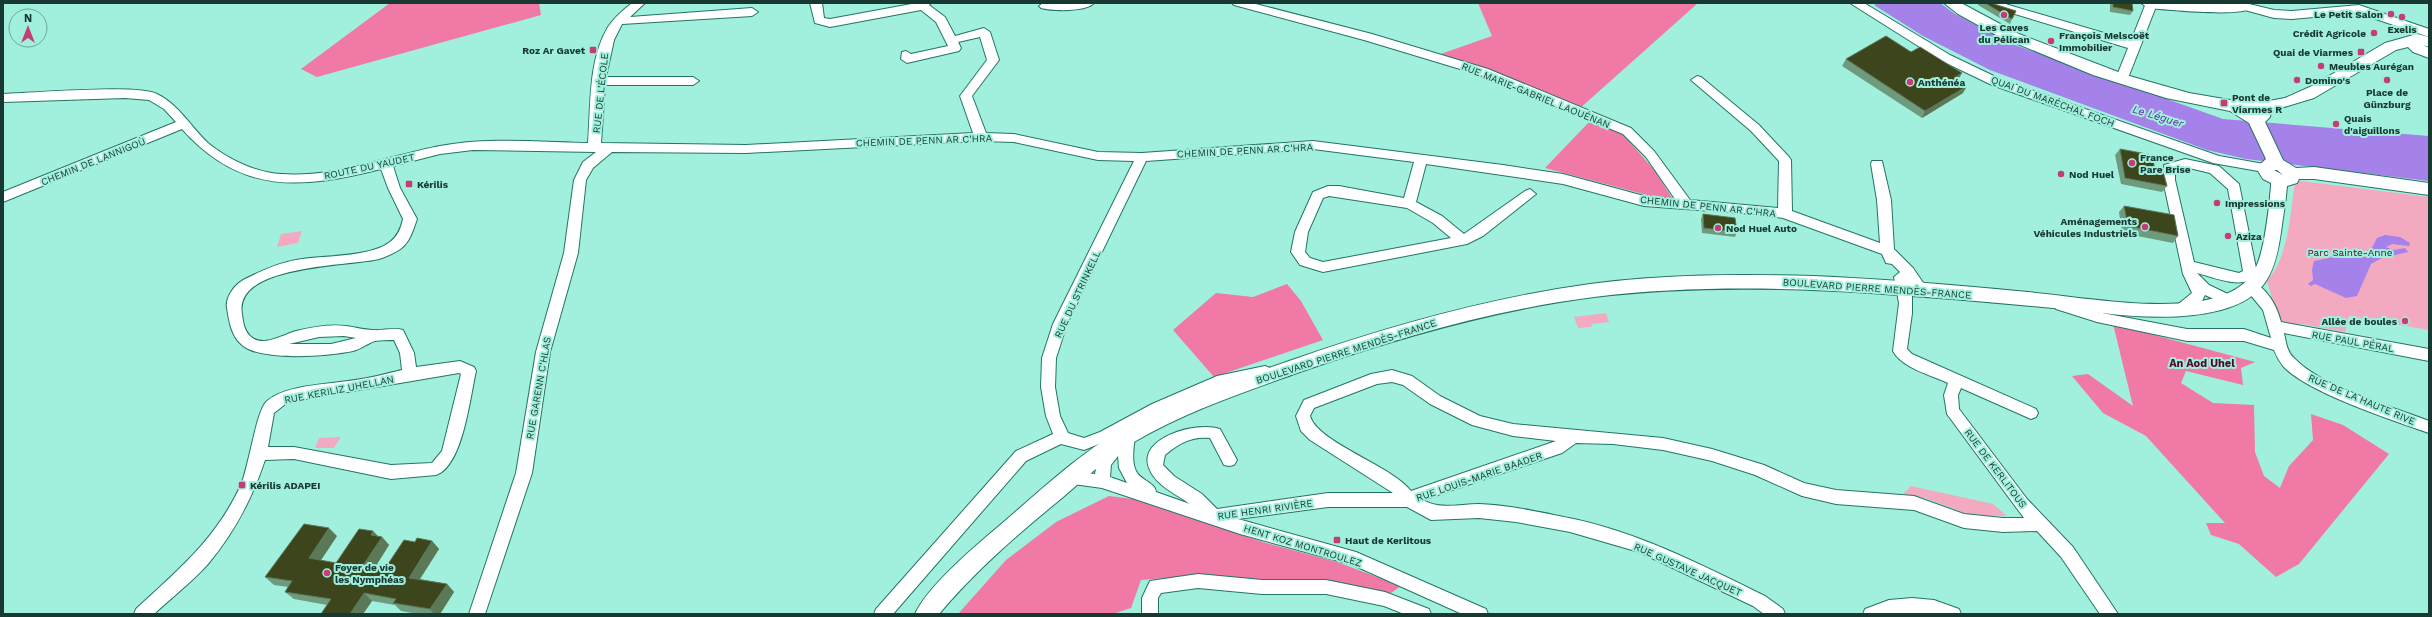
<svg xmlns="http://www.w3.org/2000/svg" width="2432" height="617" font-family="'Work Sans',sans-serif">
  <rect width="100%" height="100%" fill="#a0f0dd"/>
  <g fill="#f3aac1">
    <path d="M2301,181L2429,197V330L2349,316L2345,332L2302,324L2280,326L2267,281C2289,256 2290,214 2295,182Z"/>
    <polygon points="302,231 298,243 277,247 281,234"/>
    <polygon points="1606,313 1609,322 1592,324 1591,327 1578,328 1574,317"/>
    <polygon points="341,437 334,448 315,448 319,438"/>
    <polygon points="1911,486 1993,504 2007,516 1970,515 1925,498 1903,494"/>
  </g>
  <g fill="#f079a5">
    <polygon points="390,3 539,3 541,15 317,77 301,69"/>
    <polygon points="1478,3 1698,3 1578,110 1435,56 1492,36"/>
    <polygon points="1590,121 1623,134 1655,171 1672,198 1647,195 1545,168"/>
    <polygon points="1287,284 1301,301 1323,340 1214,377 1173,330 1216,293 1253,297"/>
    <polygon points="2113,324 2255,362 2241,368 2243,385 2186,371 2181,383 2213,403 2254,405 2255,452 2264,476 2280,488 2289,466 2313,440 2311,414 2343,425 2389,454 2299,564 2276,577 2239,544 2211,535 2206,523 2225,523 2146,436 2103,413 2072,376 2088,374 2133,406"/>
    <polygon points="1109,496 1133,499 1266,543 1337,562 1401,586 1391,593 1332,582 1268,581 1203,575 1141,580 1131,608 1113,614 958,614 1006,560 1056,522"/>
  </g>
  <g fill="#a581ea">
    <polygon points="1878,3 1940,3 1955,14 2012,44 2223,119 2429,136 2429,181 2246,159 2207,150 1990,70 1923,36 1874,5"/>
    <polygon points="2385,235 2400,237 2410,243 2409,246 2392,244 2386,247 2394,250 2405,248 2408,252 2382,258 2371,264 2357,296 2346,298 2315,284 2311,286 2308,284 2313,280 2312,270 2314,261 2333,257 2367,257 2377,238"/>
  </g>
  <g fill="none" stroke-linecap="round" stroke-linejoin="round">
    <g stroke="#227566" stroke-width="2">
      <g id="minor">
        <path d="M632,3H645L630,17L752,8L758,12L752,16L622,24L614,40L606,77H693L699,81L693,85H605L601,143L746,145L973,133L960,96L987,60L980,37L958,42L961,48L959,51L907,63L901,59L902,52L906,51L911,54L948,46L936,22L921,10L830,27L815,23L810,3H822L824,18L830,19L917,3H931L929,5L945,17L955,36L984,28L990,32L999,60L972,96L986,133L1014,134L1098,152L1142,153L1313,141L1503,165L1563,174L1644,196L1675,199L1646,157L1623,134L1480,75L1364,40L1234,5L1232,3H1252L1372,34L1488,69L1631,128L1654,151L1690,200L1778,208L1779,161L1751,131L1691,80L1697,76L1701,77L1759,125L1789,157L1791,160L1792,211L1880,243L1877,200L1871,164L1872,161H1882L1891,200L1894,249L1913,268L1928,290L1926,294C1918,296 1916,293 1912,287V313L1907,349L1912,354L2036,409L2038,413L2036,417L2031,419L1961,388L1958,395L1959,409L2027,499L2073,547L2118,614H2100L2061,557L2037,531L2003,532L1964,528L1914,510L1836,504L1802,496L1755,475L1712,461L1663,450L1613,444L1576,443L1562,453L1423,500C1440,510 1460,504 1479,504C1509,505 1539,512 1569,518C1638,532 1702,565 1765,596L1783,609L1785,614H1764L1753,606L1639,552L1570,532L1516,522L1479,518L1431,520L1407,507H1328L1238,519L1356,552L1486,609L1488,614H1462L1353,565L1240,534L1102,488L1066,483L1063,478L1066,473L1071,471L1095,474L1098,458L1110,445L1119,444V436L1084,450L1061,444L1026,461L893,614H874L876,609L1016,451L1053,434L1046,416L1041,387L1042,358L1053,324L1134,161L1098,160L1014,142L981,141L746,153L612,152L593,168L586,180L578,253L550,352L532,473L485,614H469L516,473L536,352L564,253L574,180L583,162L596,152L473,150L440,154L393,166L400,188L417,219C413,230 410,243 399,250C392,254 382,259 374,260C343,266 233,266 242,314C243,322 244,330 250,336C262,348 282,335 296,331C312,327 329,324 346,326C355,327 364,330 373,330C383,331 393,327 403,330L414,353L416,367L460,361L474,367L476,371C470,397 463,466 436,475L391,479L294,459L265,460C252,499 234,533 208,564C192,582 171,598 154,614H134L136,609C178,570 215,540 240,487C249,468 256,410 267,401C286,384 335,384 361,379C375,377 388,373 402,370L400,353L394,340C388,340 381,340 375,341C368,343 361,349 353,351C330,356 258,362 241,344C231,335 229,321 227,308C225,297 235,284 245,279C261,271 278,263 296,260C322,255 369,258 390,242C398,236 401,228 403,219L388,188L381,169C302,189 241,195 182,129L3,202V192L176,122L164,109L149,100L125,98L3,102V94C30,93 139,84 157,94C179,105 191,127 208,143C227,159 257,173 281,174C335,178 388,156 440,146C487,137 539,142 588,143C591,106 588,60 608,27C614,18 623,10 632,3ZM1313,149L1414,162L1404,198L1339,186H1328L1313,192L1295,232L1291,252L1300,265L1323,272L1467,244L1483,236L1536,194L1530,189L1525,191L1464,234L1442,216L1416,202L1426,164L1563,184L1644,206L1754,214L1783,218L1882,254L1886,263L1892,264L1900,272L1894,277L1899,303L1893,351C1902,368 1931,375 1948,383L1944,395L1947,414L2024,518H2003L1964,514L1914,496L1836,490L1804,483L1764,465L1712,449L1663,438L1513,424L1480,416L1440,396L1412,376L1392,370L1371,374L1304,400L1296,416L1301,431L1310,440L1393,493H1328L1217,509L1202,494L1174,476L1163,465L1165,455C1179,443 1192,436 1210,438L1224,465L1229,466L1234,465L1237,460L1220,429C1198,421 1137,437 1149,468C1155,485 1176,494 1190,504L1156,492C1156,483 1140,480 1136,471C1131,461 1134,446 1135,436L1130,431L1162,412L1224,385L1270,376L1272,372L1270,368L1265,366L1217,376L1152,404L1100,432L1084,438L1068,433L1060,416L1055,387L1056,358L1067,324L1146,161ZM1329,196L1407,208L1433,223L1451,238L1323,262L1310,258L1305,252L1308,232L1323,198ZM344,336L356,338L331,344H289L319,337ZM459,373L461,374L442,451L432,463L391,465L294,447H268L274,413L288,402ZM1392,382L1403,385L1430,404L1472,425L1513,436L1556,441L1411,491C1391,465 1318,443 1310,416L1314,408L1377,384ZM1118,456L1119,468L1127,483L1110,477L1111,465Z"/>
        <path d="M1043,3H1094C1087,12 1052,11 1041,8L1039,6Z"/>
        <polygon points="1850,3 1864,3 1950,55 2000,79 2219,156 2264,164 2270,168 2264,172 2213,163 1992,85 1942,61"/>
        <polygon points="1983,3 2002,3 2131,41 2146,3 2157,4 2128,78 2122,82 2116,78 2128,48 1985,5"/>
        <polygon points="2245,3 2274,10 2292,11 2359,5 2429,29 2429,37 2358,13 2292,19 2274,18 2241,9 2241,5"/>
        <path d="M2185,159L2219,166L2239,184L2257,273C2246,292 2213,277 2197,273L2209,285L2232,296L2234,300L2232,304L2227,305L2205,295L2201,303L2178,315L2173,314L2171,310L2192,293L2183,274L2163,180L2164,165ZM2185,167L2210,173L2228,189L2243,271L2239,273L2194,262L2175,180V171Z"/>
        <path d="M2251,282C2267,287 2277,306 2281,322L2429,349V361L2284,333C2286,342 2287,352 2294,358C2321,387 2391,406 2429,421V433C2394,421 2306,392 2283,366C2279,361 2276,355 2274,350L2244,341H2187L2097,322L2056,309L2054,305L2056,301L2061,300L2097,312L2187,329H2244L2271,338L2263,310L2244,287L2246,283Z"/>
        <polygon points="1198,574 1262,580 1326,580 1385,592 1429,609 1431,614 1404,614 1384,606 1326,594 1262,594 1198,588 1161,593 1158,598 1158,614 1142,614 1142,598 1150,581"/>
        <polygon points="1912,598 1934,600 1959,609 1961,614 1863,614 1865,609 1889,600"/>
      </g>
    </g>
    <g stroke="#227566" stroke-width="2">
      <g id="major">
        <path d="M1944,3H1961L2019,34L2126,75L2189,93L2230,100L2247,96L2263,102L2285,98L2312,86L2385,43L2417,34L2429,37V47L2423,45L2429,48V58L2413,52L2408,47L2396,50L2314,98L2271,111L2270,117L2265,122L2283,160L2296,168L2314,167L2429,183V195L2314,179H2299L2297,183L2287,186C2286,201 2283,216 2281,232C2275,274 2265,298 2221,310C2167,324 2108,313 2053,308C1992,302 1931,297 1870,293C1778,287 1685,286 1594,297C1492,310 1393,339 1297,373C1242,393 1185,412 1134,442C1108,457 1085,478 1062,498C1018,534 976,570 939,614H915C928,585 981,541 1006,520C1042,489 1079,454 1121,430C1174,400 1234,380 1292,360C1389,326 1488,298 1590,284C1663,274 1738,274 1813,276C1884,279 1956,285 2028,292C2083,297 2176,315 2226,294C2238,289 2249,281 2255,269C2265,251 2269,207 2271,186V183L2263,179L2256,168L2266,159L2249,123L2230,111L2166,98L2093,75L1996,35L1958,14ZM2245,107L2255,112H2254ZM2274,170H2277L2283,175Z"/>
        <path d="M2141,3H2247L2252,7C2245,18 2164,9 2148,8Z"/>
      </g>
    </g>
    <use href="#minor" fill="#fff" fill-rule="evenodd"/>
    <use href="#major" fill="#fff" fill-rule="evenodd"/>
  </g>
  <g fill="#6e9a7d">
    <polygon points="1979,3 1991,3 2012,19 2010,24 1978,5"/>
    <polygon points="2110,3 2132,3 2133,11 2130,15 2110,12"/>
    <polygon points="1911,52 1957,80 1963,93 1922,118 1842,66 1846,59"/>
    <polygon points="2120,149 2155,170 2167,186 2162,192 2121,184 2115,155"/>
    <polygon points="2124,206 2178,236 2173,243 2122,233 2119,212"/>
    <polygon points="1703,214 1737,232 1735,237 1702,233 1701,219"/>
    <polygon points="373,531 378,536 382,537 389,545 374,569 384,570 415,542 432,541 439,549 420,579 447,584 454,592 440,614 418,614 401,611 395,605 372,601 363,614 321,614 327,605 294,599 285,592 288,587 274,585 265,577 337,536 321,560 336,563"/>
  </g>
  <g fill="#5b7857">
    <polygon points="1962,73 1958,80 1950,85 1954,78"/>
    <polygon points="1967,86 1963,93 1922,118 1925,111"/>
    <polygon points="329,528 337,536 317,566 309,558"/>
    <polygon points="373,531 380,539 382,537 389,545 370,575 362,567 371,535"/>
    <polygon points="432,541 439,549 416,585 409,578"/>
    <polygon points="447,584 454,592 440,614 434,614 430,609"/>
    <polygon points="364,593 372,601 363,614 350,614"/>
  </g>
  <g fill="#3d451d" stroke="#5b7857">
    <polygon points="1985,3 1991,3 2016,11 2012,19"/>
    <polygon points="2113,3 2132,3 2133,11 2113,7"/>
    <polygon points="1886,36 1911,52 1920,47 1962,73 1954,78 1967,86 1925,111 1846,59"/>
    <polygon points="2120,149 2152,155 2155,170 2163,171 2167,186 2125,178"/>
    <polygon points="2124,206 2174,215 2178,236 2128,226"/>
    <polygon points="1703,214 1735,218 1737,232 1704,228"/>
    <polygon points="304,524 329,528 309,558 336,563 359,529 373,531 371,535 382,537 362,567 384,570 404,540 415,542 417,538 432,541 409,578 447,584 430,609 393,603 396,599 364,593 350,614 321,614 331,599 285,592 292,581 265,577"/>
  </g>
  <g fill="#c53c76" stroke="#a0f0dd" stroke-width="1.5">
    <circle cx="2391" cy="14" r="4"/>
    <circle cx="2004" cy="15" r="4"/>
    <circle cx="2402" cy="17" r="4"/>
    <circle cx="2374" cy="33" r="4"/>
    <circle cx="2051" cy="41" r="4"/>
    <rect x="589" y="46" width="8" height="8" rx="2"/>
    <rect x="2357" y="48" width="8" height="8" rx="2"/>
    <circle cx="2321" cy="66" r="4"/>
    <circle cx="2297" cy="80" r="4"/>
    <circle cx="2387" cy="80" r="4"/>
    <circle cx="1910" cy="82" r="4"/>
    <rect x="2220" y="99" width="8" height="8" rx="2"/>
    <circle cx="2336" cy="124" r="4"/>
    <circle cx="2132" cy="163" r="4"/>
    <circle cx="2061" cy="174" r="4"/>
    <rect x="405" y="180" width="8" height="8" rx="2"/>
    <circle cx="2217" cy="203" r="4"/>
    <circle cx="2145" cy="227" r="4"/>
    <circle cx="1718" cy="228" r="4"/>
    <circle cx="2228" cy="236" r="4"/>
    <circle cx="2405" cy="321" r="4"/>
    <rect x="238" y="481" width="8" height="8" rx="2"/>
    <rect x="1333" y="536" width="8" height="8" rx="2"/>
    <circle cx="327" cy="573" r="4"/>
  </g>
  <g text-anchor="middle" stroke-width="4" stroke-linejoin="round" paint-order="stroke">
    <g font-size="10" font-weight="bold" fill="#183932" stroke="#a0f0dd" text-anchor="start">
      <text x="2383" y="18" text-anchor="end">Le Petit Salon</text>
      <text x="2004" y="31" text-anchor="middle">Les Caves<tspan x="2004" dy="12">du Pélican</tspan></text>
      <text x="2402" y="33" text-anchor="middle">Exelis</text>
      <text x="2366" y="37" text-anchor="end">Crédit Agricole</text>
      <text x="2059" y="39">François Melscoët<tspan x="2059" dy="12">Immobilier</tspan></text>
      <text x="585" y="54" text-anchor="end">Roz Ar Gavet</text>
      <text x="2353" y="56" text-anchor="end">Quai de Viarmes</text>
      <text x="2329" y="70">Meubles Aurégan</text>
      <text x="2305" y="84">Domino's</text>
      <text x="1918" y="86">Anthénéa</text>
      <text x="2387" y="96" text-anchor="middle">Place de<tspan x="2387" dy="12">Günzburg</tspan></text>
      <text x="2232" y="101">Pont de<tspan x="2232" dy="12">Viarmes R</tspan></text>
      <text x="2344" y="122">Quais<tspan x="2344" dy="12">d'aiguillons</tspan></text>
      <text x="2140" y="161">France<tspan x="2140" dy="12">Pare Brise</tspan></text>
      <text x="2069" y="178">Nod Huel</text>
      <text x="417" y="188">Kérilis</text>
      <text x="2225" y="207">Impressions</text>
      <text x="2137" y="225" text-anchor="end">Aménagements<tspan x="2137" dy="12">Véhicules Industriels</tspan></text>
      <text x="1726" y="232">Nod Huel Auto</text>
      <text x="2236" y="240">Aziza</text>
      <text x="2397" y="325" text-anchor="end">Allée de boules</text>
      <text x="250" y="489">Kérilis ADAPEI</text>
      <text x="1345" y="544">Haut de Kerlitous</text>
      <text x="335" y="571">Foyer de vie<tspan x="335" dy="12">les Nymphéas</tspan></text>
    </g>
    <g font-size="10" fill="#183932" stroke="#a0f0dd">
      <text transform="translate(600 93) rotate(-84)" y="4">RUE DE L'ÉCOLE</text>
      <text transform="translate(1536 95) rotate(22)" y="4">RUE MARIE-GABRIEL LAOUÉNAN</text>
      <text transform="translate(2053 101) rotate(20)" y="4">QUAI DU MARÉCHAL FOCH</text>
      <text transform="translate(924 140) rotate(-2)" y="4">CHEMIN DE PENN AR C'HRA</text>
      <text transform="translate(1245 150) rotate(-3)" y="4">CHEMIN DE PENN AR C'HRA</text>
      <text transform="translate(93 161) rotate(-22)" y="4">CHEMIN DE LANNIGOÙ</text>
      <text transform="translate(369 166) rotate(-12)" y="4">ROUTE DU YAUDET</text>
      <text transform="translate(1708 206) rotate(6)" y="4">CHEMIN DE PENN AR C'HRA</text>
      <text transform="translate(1877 288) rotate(4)" y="4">BOULEVARD PIERRE MENDÈS-FRANCE</text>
      <text transform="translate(1077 294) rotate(-65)" y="4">RUE DU STRINKELL</text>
      <text transform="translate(2353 341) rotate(10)" y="4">RUE PAUL PÉRAL</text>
      <text transform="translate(1346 351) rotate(-18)" y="4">BOULEVARD PIERRE MENDÈS-FRANCE</text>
      <text transform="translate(538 388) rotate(-80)" y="4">RUE GARENN C'HLAS</text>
      <text transform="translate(339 389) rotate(-11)" y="4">RUE KERILIZ UHELLAN</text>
      <text transform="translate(2362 399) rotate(23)" y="4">RUE DE LA HAUTE RIVE</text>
      <text transform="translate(1996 468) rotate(53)" y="4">RUE DE KERLITOUS</text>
      <text transform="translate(1479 476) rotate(-19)" y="4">RUE LOUIS-MARIE BAADER</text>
      <text transform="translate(1265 509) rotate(-8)" y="4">RUE HENRI RIVIÈRE</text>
      <text transform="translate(1303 545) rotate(17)" y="4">HENT KOZ MONTROULEZ</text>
      <text transform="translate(1688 569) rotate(24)" y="4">RUE GUSTAVE JACQUET</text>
    </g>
    <g font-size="10" fill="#54082c" stroke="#a0f0dd">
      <text x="2350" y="256">Parc Sainte-Anne</text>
    </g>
    <g font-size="11" font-style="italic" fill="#602aa4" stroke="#a0f0dd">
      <text transform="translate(2158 116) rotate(17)" y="4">Le Léguer</text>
    </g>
    <g font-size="11" font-weight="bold" fill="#4d0b2a" stroke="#a0f0dd">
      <text x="2202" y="367">An Aod Uhel</text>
    </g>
  </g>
  <rect width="2432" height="617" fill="none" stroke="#183932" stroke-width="8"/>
  <g transform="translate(28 28)"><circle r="19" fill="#a0f0dd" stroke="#6aa799"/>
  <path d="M0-3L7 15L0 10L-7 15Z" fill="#c53c76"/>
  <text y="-6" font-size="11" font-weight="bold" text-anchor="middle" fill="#183932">N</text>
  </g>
</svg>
